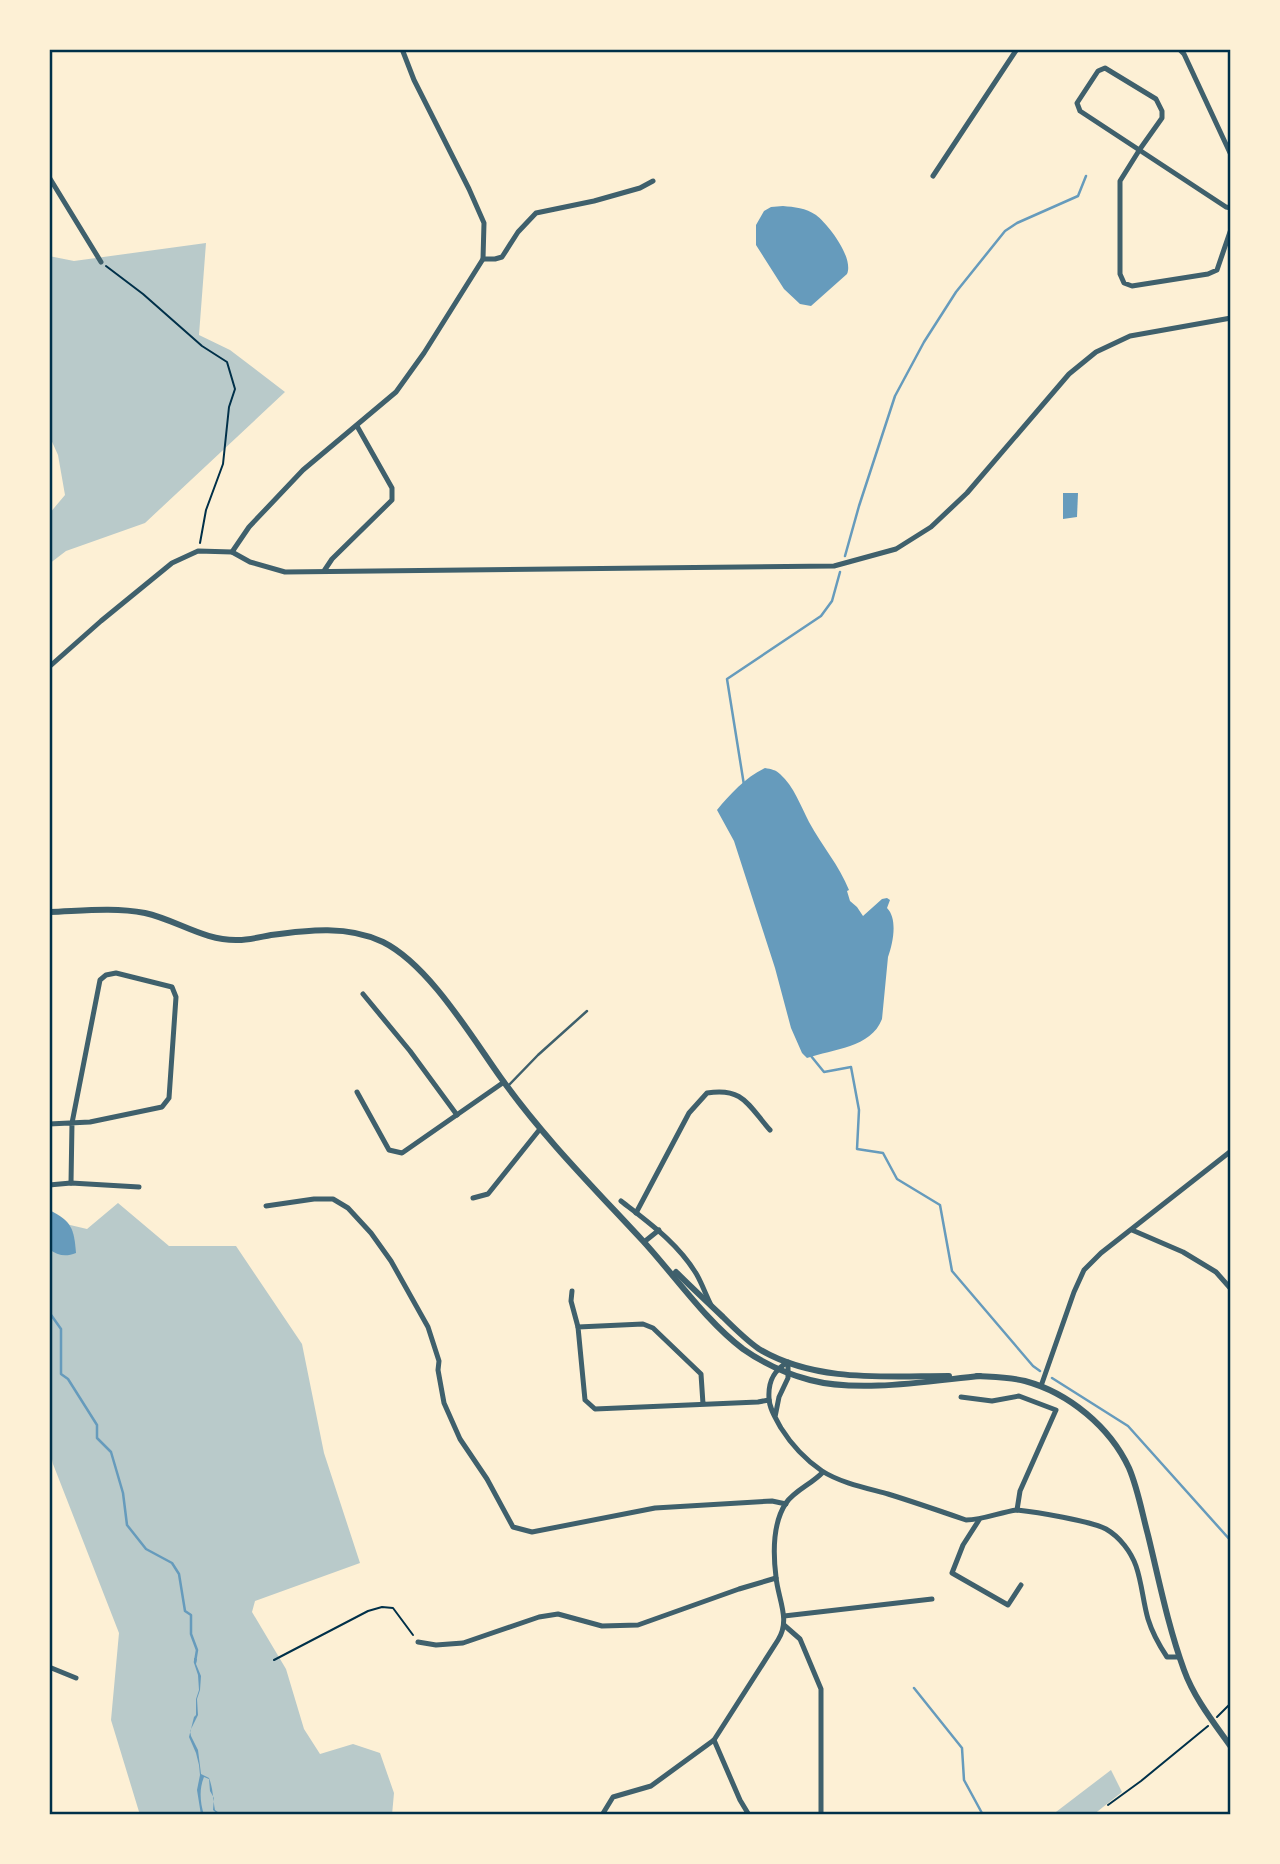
<svg xmlns="http://www.w3.org/2000/svg" width="1280" height="1864" font-family="Manrope,sans-serif">
  <rect width="100%" height="100%" fill="#fdf0d5"/>
  <g fill="#b9caca">
    <polygon points="206,243 199,335 230,350 285,392 145,523 66,551 49,564 49,514 65,495 58,455 49,435 49,256 74,261"/>
    <polygon points="118,1203 169,1246 236,1246 302,1344 324,1453 360,1563 255,1601 252,1612 286,1669 304,1729 320,1754 353,1744 380,1753 394,1793 392,1815 140,1815 111,1720 119,1633 53,1464 49,1445 49,1220 87,1229"/>
    <polygon points="1111,1770 1122,1792 1093,1815 1052,1815"/>
  </g>
  <g fill="#669bbc">
    <path d="M783,206C794,207 806,208 816,215C829,225 854,258 847,274L811,306L800,304L784,289L756,245V225L764,211L771,207Z"/>
    <polygon points="1063,493 1078,493 1077,517 1063,519"/>
    <path d="M765,768C771,769 776,770 780,774C794,786 801,807 809,822C822,846 839,865 849,890L847,891L850,901L857,907L863,916L882,899L887,898L890,900L887,908C898,919 893,943 888,957L882,1019C871,1048 833,1049 807,1058L802,1053L791,1028L775,968L734,841L717,810C730,794 746,777 765,768Z"/>
    <path d="M49,1210C72,1221 74,1229 76,1253C66,1257 58,1256 49,1249Z"/>
    <path d="M194,1658L197,1659L196,1664L201,1676L200,1690L197,1699L198,1715L190,1731L191,1736L198,1750L201,1774L209,1778C213,1788 213,1799 215,1810L222,1815H219L213,1810L214,1798L210,1791L209,1779L204,1777C199,1789 200,1802 204,1815H201L197,1790L200,1775L199,1765L196,1753L189,1737L194,1717L196,1715V1699L199,1690L198,1675L194,1663Z"/>
  </g>
  <g fill="none" stroke-linecap="round" stroke-linejoin="round">
    <g stroke="#669bbc" stroke-width="2.5">
      <polyline points="845,556 859,506 895,396 924,342 956,292 1005,231 1017,223 1078,196 1086,176"/>
      <polyline points="744,785 727,679 821,616 832,601 840,572"/>
      <polyline points="812,1053 811,1056 824,1072 851,1067 859,1110 857,1149 883,1153 897,1179 940,1205 952,1271 1033,1366 1040,1371"/>
      <polyline points="49,1312 61,1329 61,1374 68,1379 97,1425 97,1438 111,1452 123,1493 127,1525 146,1549 172,1563 179,1574 185,1611 191,1615 191,1634 197,1650 195,1662"/>
      <polyline points="1052,1378 1128,1426 1231,1541"/>
      <polyline points="914,1688 962,1748 964,1780 983,1815"/>
    </g>
    <g stroke="#003049" stroke-width="2">
      <polyline points="106,266 143,294 202,346 227,362 235,389 229,407 223,464 206,510 200,543"/>
      <polyline points="274,1660 368,1611 382,1607 393,1608 413,1635"/>
      <polyline points="1217,1717 1231,1703"/>
      <polyline points="1108,1805 1141,1781 1208,1726"/>
    </g>
    <polyline stroke="#3f606c" stroke-width="2.5" points="507,1087 538,1055 587,1011"/>
    <g stroke="#3f606c" stroke-width="5">
      <polyline points="1179,49 1184,54 1231,155"/>
      <polyline points="933,176 1017,49"/>
      <polyline points="49,177 101,262"/>
      <polyline points="1231,208 1226,207 1080,111 1077,103 1098,71 1105,68 1156,99 1162,111 1162,118 1140,149 1120,181 1120,274 1124,283 1132,286 1208,274 1217,270 1231,229"/>
      <polyline points="483,259 495,259 502,257 518,232 536,213 594,201 640,188 653,181"/>
      <polyline points="232,552 249,527 303,470 396,392 424,353 483,259 484,223 469,189 414,80 402,49"/>
      <polyline points="324,571 332,559 392,500 392,488 357,426"/>
      <polyline points="49,667 101,621 172,563 198,551 232,552 250,562 285,572 834,566 896,549 931,527 967,493 1069,374 1096,352 1130,336 1231,318"/>
      <polyline points="363,994 410,1051 457,1115"/>
      <polyline points="357,1092 389,1150 402,1153 504,1082"/>
      <polyline points="49,1124 90,1122 162,1107 169,1098 176,997 172,987 116,973 106,975 100,980 72,1123 71,1183"/>
      <polyline points="49,1185 71,1183 139,1187"/>
      <polyline points="473,1198 488,1194 540,1129"/>
      <path d="M621,1201C649,1223 678,1243 697,1275C702,1284 706,1295 711,1305"/>
      <polyline points="266,1206 314,1199 333,1199 348,1208 371,1233 391,1261 428,1327 439,1361 438,1370 444,1403 460,1439 487,1479 513,1527 532,1532 655,1508 772,1501 786,1504"/>
      <path d="M636,1213L689,1113L707,1093C743,1087 748,1105 770,1130"/>
      <polyline points="1132,1230 1183,1252 1216,1272 1231,1289"/>
      <polyline points="644,1242 659,1230"/>
      <polyline points="572,1291 571,1301 578,1327"/>
      <polyline points="1041,1386 1074,1292 1084,1270 1101,1253 1231,1151"/>
      <polyline points="961,1397 992,1401 1019,1396 1056,1410 1020,1491 1017,1510"/>
      <polyline points="703,1404 701,1374 653,1328 643,1324 578,1327 585,1400 595,1409 758,1402 769,1400"/>
      <path d="M775,1417L779,1397L788,1378V1362C774,1370 768,1381 769,1398C769,1408 776,1419 781,1428C791,1444 806,1460 822,1471C841,1483 866,1488 888,1494C914,1502 940,1511 966,1520C984,1520 1000,1512 1017,1510C1036,1512 1091,1521 1106,1529C1120,1537 1131,1552 1136,1566C1142,1583 1143,1602 1148,1619C1152,1632 1159,1645 1167,1657H1179"/>
      <polyline points="979,1520 963,1545 952,1573 1008,1605 1021,1585"/>
      <polyline points="784,1616 932,1599"/>
      <polyline points="784,1625 800,1639 821,1689 821,1815"/>
      <polyline points="418,1642 436,1645 463,1643 539,1617 558,1614 602,1626 638,1625 739,1589 776,1578"/>
      <polyline points="49,1667 76,1678"/>
      <polyline points="714,1740 740,1800 749,1815"/>
      <path d="M602,1815L613,1797L651,1786L714,1740L778,1640C791,1620 778,1599 776,1577C773,1553 772,1524 786,1503C795,1490 812,1484 823,1472"/>
    </g>
    <g stroke="#3f606c" stroke-width="6">
      <path d="M49,912C81,911 113,907 145,913C177,920 204,941 238,940C249,940 260,937 271,935C308,930 348,925 383,942C429,965 471,1036 501,1078C543,1137 594,1188 643,1241C675,1276 706,1321 743,1349C763,1363 787,1374 810,1380C859,1393 929,1381 980,1376"/>
      <path d="M676,1272C691,1287 707,1302 723,1317C734,1328 746,1340 759,1349C816,1383 886,1376 949,1376"/>
      <path d="M977,1376C993,1377 1009,1377 1025,1381C1069,1393 1110,1427 1129,1468C1138,1489 1142,1513 1148,1535C1159,1580 1168,1626 1184,1670C1194,1698 1214,1723 1231,1747"/>
    </g>
  </g>
  <rect width="1280" height="1864" fill="none" stroke="#fdf0d5" stroke-width="102"/>
  <rect x="51" y="51" width="1178" height="1762" fill="none" stroke="#003049" stroke-width="2.5"/>
</svg>
